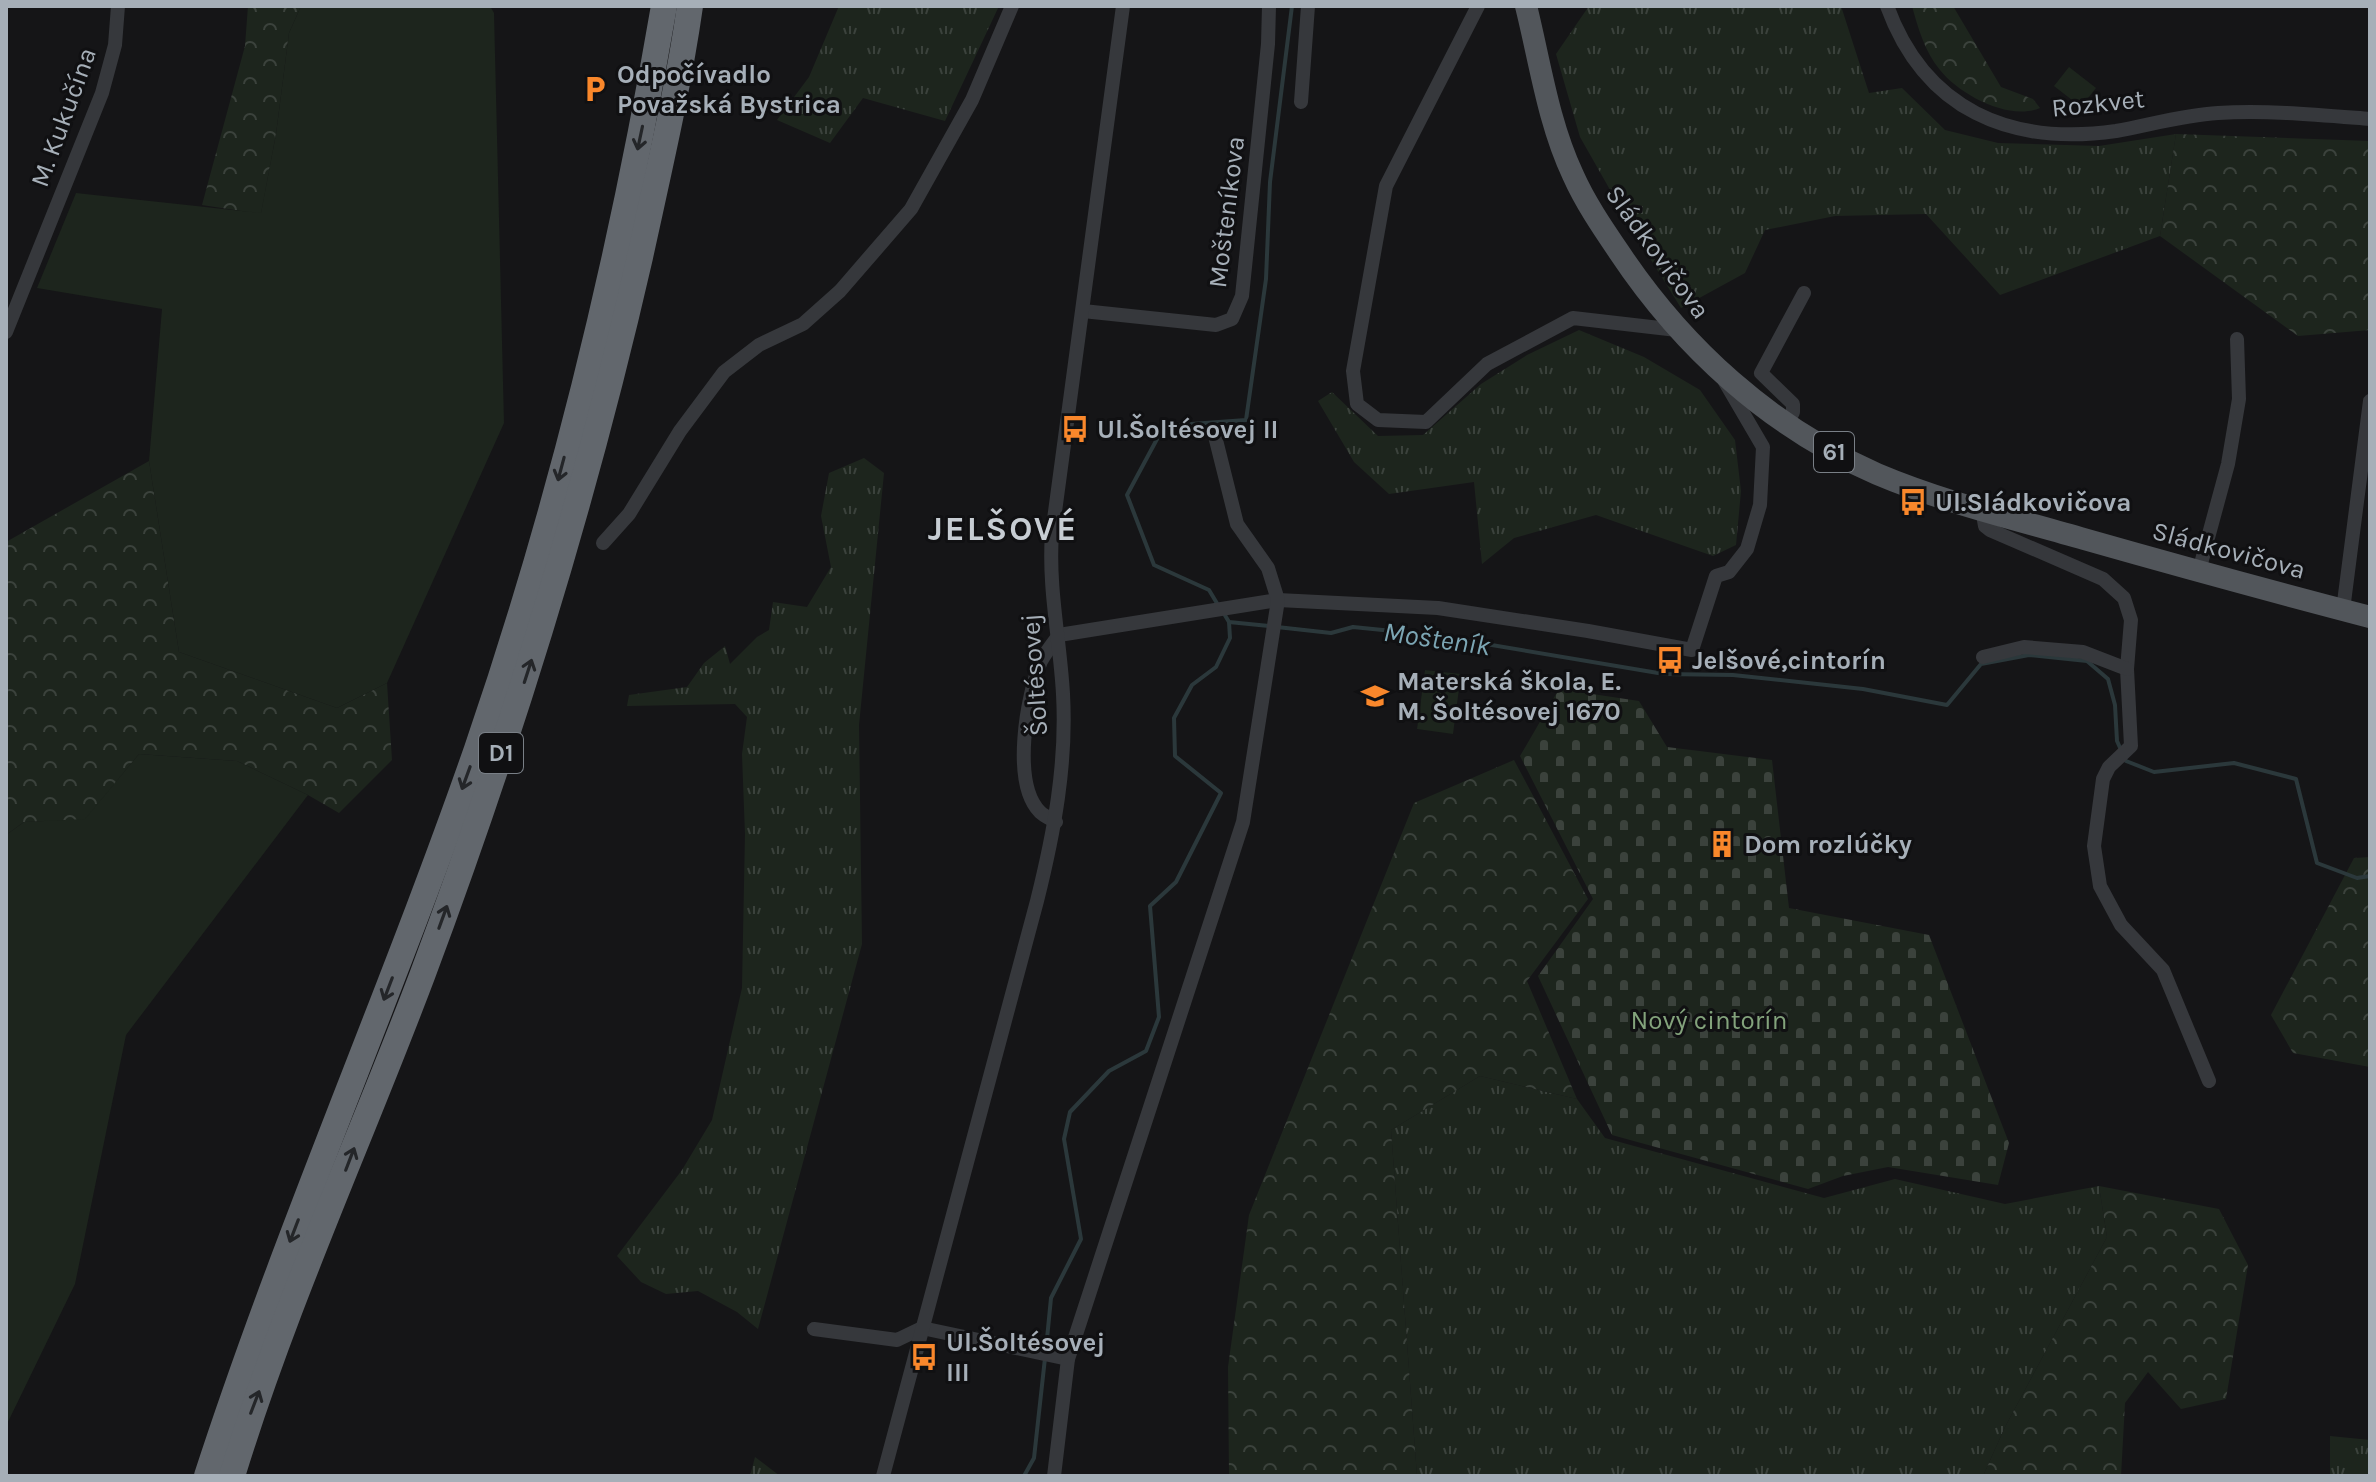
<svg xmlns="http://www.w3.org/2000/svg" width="2376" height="1482" font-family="Karla,sans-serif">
  <defs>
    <pattern id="grass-tufts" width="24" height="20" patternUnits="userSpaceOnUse" patternTransform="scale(2)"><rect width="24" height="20" fill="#1d251d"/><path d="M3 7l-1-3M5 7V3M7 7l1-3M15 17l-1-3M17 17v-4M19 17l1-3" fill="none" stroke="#3b423c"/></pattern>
    <pattern id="forest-crowns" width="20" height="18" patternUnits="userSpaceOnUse" patternTransform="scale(2)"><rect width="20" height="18" fill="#1d251d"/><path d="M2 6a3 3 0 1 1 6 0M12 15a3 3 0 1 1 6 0" fill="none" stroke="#3b423c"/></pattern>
    <pattern id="cemetery-stones" width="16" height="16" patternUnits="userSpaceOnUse" patternTransform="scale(2)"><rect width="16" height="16" fill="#1d251d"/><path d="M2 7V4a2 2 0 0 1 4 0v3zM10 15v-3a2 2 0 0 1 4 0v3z" fill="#3b423c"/></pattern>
  </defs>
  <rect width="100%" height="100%" fill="#151517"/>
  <g fill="url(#grass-tufts)">
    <polygon points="839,6 999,6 945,121 863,98 830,143 777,120 809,77"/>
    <polygon points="1589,6 1841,6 1869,93 1902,88 1945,130 1998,143 2099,146 2176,134 2160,236 2000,295 1926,214 1835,216 1765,230 1745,273 1681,308 1638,239 1580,137 1556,54"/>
    <polygon points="1579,330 1644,357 1700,390 1735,440 1741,491 1736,545 1713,556 1596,515 1514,538 1482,564 1474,482 1389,494 1354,462 1318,401 1332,392 1378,436 1423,435 1481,384 1527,355"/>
    <polygon points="864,458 884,473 859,725 862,944 758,1329 737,1312 698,1291 666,1294 641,1282 617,1256 682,1170 712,1120 742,988 745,834 742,754 747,717 735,704 627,706 629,695 687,687 704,663 725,646 730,664 757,637 769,630 773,602 807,607 831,567 821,516 829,473"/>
    <polygon points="1480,1076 1577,1099 1605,1138 1824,1198 1895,1179 2005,1204 2099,1186 2107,1237 2005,1427 1983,1476 1417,1476 1391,1130"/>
    <polygon points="2330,1436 2370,1440 2370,1476 2330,1476"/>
    <polygon points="755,1457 780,1476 750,1476"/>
  </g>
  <g fill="url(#forest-crowns)">
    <polygon points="248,6 301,6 289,33 276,134 261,214 202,205 245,46"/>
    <path d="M1912,6H1953L2001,87L2033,99L2040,108C2009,121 1960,95 1940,70C1925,52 1918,28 1912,6Z"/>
    <polygon points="2176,134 2370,141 2370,330 2298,336 2160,236"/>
    <polygon points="149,461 179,652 337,708 387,683 392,760 339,813 308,795 237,761 139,754 85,820 24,822 6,835 6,542"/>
    <polygon points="1514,760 1588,899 1527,981 1577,1099 1480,1076 1391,1130 1417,1476 1229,1476 1228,1367 1249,1215 1414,803"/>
    <polygon points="2370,857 2370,1067 2293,1053 2271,1015 2354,858"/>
    <polygon points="2099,1186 2219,1209 2248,1265 2226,1399 2181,1409 2148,1372 2125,1403 2121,1476 1983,1476 2005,1427 2107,1237"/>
  </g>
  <polygon fill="url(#cemetery-stones)" points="1559,689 1639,701 1667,747 1772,760 1789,908 1929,935 2009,1143 1998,1185 1888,1167 1843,1176 1808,1189 1612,1135 1538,976 1593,899 1520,756"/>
  <g fill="#1d251d">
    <polygon points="301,6 490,6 494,13 504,423 387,683 337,708 179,652 149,461 162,309 37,288 76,193 261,213 276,134 289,33"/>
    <polygon points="2069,67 2096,88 2081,107 2054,86"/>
    <polygon points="1425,670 1461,674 1453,734 1417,729"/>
    <polygon points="139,754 237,761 308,795 126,1035 75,1284 6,1426 6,835 24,822 85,819"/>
  </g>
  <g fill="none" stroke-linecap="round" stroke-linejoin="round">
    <g stroke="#2b383b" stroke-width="4">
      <polyline points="1218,605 1209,590 1154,565 1127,495 1164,426 1246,420 1266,279 1270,182 1292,6"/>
      <polyline points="1223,612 1229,622 1269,626"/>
      <polyline points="1277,627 1331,633 1353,627 1432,635 1664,674 1733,675 1863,689 1947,705 1981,664 2029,655 2087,661 2108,679 2115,705 2117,741 2126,761 2154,772 2234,763 2296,779 2317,863 2357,878 2370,876"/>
      <polyline points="1046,1349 1051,1298 1081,1239 1064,1139 1070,1112 1109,1071 1146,1051 1159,1017 1150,906 1176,882 1221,793 1175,756 1174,718 1192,685 1216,667 1230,638 1229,622"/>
      <polyline points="1024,1476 1034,1458 1045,1358"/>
    </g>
    <g stroke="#36383c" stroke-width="14">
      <polyline points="1478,6 1386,186 1353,371 1357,404 1378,420 1426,422 1487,364 1573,318 1677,330"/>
      <path d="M1887,6C1925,110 2010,146 2116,131C2150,125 2183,115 2218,113C2268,110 2320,115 2370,119"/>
      <polyline points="1301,102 1308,6"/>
      <polyline points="1083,311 1216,325 1232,319 1242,296 1268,44 1269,6"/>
      <polyline points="6,332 102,93 115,45 118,6"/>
      <polyline points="1787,424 1793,412 1793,404 1761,373 1804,293"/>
      <polyline points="1982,509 1985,526 1990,530 2103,579 2124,598 2131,620 2127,669 2131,746 2109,767 2103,779 2094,846 2100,886 2121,925 2163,970 2209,1081"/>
      <polyline points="603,543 629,514 680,431 724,372 759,345 803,324 840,291 911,209 972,100 1012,6"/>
      <polyline points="2199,571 2228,464 2239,399 2237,339"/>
      <polyline points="2343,610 2370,401"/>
      <polyline points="1983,657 2024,647 2083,652 2127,669"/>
      <path d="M1056,822C1051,819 1044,816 1040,812C1011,783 1027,695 1041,661C1046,652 1053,643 1059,635L1278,600L1438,608L1588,631L1692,650L1716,576L1729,572L1747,549L1760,505L1763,447L1725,382"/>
      <polyline points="814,1329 897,1340 922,1328 1068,1359"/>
      <path d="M883,1476L1037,901C1054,833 1067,764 1063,694C1060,640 1048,587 1052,534L1123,6"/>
      <polyline points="1054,1476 1068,1359 1243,822 1278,600 1268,568 1237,524 1215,436"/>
    </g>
    <path stroke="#52565b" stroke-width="22" d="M1526,6C1540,62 1548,122 1573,175C1585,202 1602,227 1619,252C1683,348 1770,427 1877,474C1943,502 2015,519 2084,539C2179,566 2274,592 2370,617"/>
    <g stroke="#62676d" stroke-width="26">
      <path d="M207,1476C287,1230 392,993 477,749C560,508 621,257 664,6"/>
      <path d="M232,1476C284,1306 359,1143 422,976C510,741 584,502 640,257C658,174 678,90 690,6"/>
    </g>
  </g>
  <defs><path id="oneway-shaft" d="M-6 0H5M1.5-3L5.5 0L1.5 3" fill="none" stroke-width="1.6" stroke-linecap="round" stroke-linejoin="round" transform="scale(2)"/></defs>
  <g stroke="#242629">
    <use href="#oneway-shaft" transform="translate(640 138) rotate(102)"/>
    <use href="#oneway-shaft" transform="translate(561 469) rotate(105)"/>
    <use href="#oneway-shaft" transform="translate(528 671) rotate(-72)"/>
    <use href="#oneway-shaft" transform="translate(466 778) rotate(110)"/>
    <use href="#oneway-shaft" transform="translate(443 917) rotate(-70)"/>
    <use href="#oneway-shaft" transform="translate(388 989) rotate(111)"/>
    <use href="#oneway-shaft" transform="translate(350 1159) rotate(-69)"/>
    <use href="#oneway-shaft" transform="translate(294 1231) rotate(111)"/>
    <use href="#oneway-shaft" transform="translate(255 1402) rotate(-69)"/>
  </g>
  <defs>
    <g id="parking-bare" transform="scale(2.16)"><path d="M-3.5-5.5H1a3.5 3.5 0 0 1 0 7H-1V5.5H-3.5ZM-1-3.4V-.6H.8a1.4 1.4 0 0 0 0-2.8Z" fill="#f9872b" stroke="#101012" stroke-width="2.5" paint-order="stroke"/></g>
    <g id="bus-bare" transform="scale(2.16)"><path d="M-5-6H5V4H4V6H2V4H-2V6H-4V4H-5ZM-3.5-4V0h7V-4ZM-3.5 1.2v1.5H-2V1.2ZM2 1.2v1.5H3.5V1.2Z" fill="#f9872b" stroke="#101012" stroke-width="2.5" paint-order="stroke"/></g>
    <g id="school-bare" transform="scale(2.16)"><path d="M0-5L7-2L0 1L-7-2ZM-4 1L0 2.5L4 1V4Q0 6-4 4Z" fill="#f9872b" stroke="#101012" stroke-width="2.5" paint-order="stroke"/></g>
    <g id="building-bare" transform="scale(2.16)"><path d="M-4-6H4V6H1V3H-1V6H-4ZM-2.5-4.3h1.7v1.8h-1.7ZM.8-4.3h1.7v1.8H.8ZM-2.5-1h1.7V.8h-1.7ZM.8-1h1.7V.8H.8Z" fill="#f9872b" stroke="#101012" stroke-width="2.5" paint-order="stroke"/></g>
  </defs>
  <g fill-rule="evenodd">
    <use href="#parking-bare" x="595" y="89"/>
    <use href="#bus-bare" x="1075" y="429"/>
    <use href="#bus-bare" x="1913" y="502"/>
    <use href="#bus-bare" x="1670" y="660"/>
    <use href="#school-bare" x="1375" y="696"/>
    <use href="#building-bare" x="1722" y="844"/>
    <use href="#bus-bare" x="924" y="1357"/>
  </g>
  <g text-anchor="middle" stroke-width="6" stroke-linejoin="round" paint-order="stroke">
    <g fill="#101012" stroke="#797f86" stroke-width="2">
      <rect x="1814" y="432" width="40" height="40" rx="6"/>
      <rect x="479" y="733" width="44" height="40" rx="6"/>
    </g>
    <g font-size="24" font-weight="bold" fill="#a6afb8">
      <text x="1834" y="460">61</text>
      <text x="501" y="761">D1</text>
    </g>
    <g font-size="26" font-weight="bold" fill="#a6afb8" stroke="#101012" text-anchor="start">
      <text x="617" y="83">Odpočívadlo<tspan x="617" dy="30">Považská Bystrica</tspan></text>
      <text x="1097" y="438">Ul.Šoltésovej II</text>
      <text x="1935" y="511">Ul.Sládkovičova</text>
      <text x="1692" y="669">Jelšové,cintorín</text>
      <text x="1397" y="690">Materská škola, E.<tspan x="1397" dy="30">M. Šoltésovej 1670</tspan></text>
      <text x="1744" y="853">Dom rozlúčky</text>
      <text x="946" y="1351">Ul.Šoltésovej<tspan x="946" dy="30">III</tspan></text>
    </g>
    <g font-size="26" fill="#a6afb8" stroke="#101012">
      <text transform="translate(2098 103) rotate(-6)" y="9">Rozkvet</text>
      <text transform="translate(63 117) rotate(-70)" y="9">M. Kukučína</text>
      <text transform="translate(1226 212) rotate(-83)" y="9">Mošteníkova</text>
      <text transform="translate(1658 252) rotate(54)" y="9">Sládkovičova</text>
      <text transform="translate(2229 550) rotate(15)" y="9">Sládkovičova</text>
      <text transform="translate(1034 675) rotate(-94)" y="9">Šoltésovej</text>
    </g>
    <g font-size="26" fill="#83a37c" stroke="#101012">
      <text x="1709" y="1029">Nový cintorín</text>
    </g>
    <g font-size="28" font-style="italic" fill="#7ca6b4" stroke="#101012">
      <text transform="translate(1437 638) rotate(8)" y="10">Mošteník</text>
    </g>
    <g font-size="34" font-weight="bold" letter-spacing="2" fill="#c7cdd3" stroke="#101012">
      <text x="1003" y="540">JELŠOVÉ</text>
    </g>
  </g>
  <rect width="2376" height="1482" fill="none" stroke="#a6afb8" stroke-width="16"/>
</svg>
